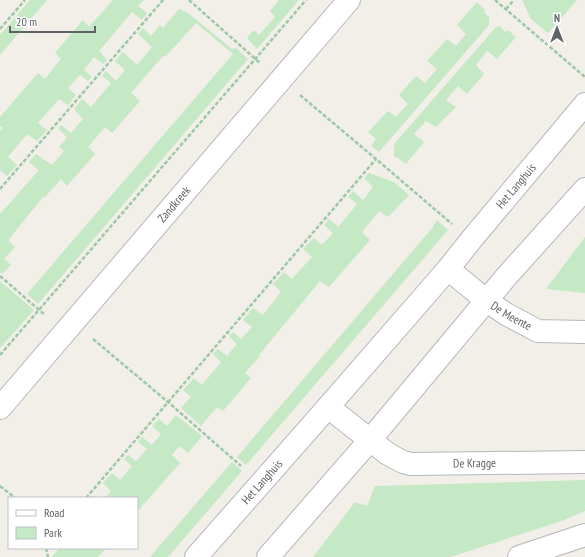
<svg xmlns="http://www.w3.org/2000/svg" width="585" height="557" font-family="'PT Sans Narrow',sans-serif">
  <rect width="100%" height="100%" fill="#f1efe8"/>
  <g fill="#c5e8c5">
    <polygon points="30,0 47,0 0,55 0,35"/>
    <polygon points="113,0 144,0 138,6 147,13 142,20 132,12 99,51 107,60 103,64 94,57 84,70 92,77 88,81 80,75 68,88 76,95 68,105 59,99 38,123 47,130 37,141 27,134 8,157 17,165 7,176 0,170 0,131 3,128 0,126 0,117 38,73 45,79 61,59 55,53 83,20 89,27"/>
    <polygon points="279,0 299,0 257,49 247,38 254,30 259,35 275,17 270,11"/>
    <polygon points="522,0 577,0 548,33 531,19"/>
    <polygon points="477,2 485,10 484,12 489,17 489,25 379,152 371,146 376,139 368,132 388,111 396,117 408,104 399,95 416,76 425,83 437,69 427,61 447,39 456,46 466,34 457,25"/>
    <polygon points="179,9 188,13 232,49 236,48 248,59 38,304 27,294 233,54 196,23 166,56 163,56 131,93 140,101 112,133 105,127 88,147 95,154 67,186 61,179 45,197 43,197 13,234 13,235 8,240 15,247 4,259 11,265 2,274 0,272 0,213 1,213 39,170 29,162 36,154 52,165 64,151 59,147 67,137 58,128 61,125 71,133 83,119 74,109 82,99 91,107 111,83 102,76 106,71 116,81 125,70 115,61 123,52 137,65 152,47 138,34 143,28 151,36 160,25 163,28"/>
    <polygon points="500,26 505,32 508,30 516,37 497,59 487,51 476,65 484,74 467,94 458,86 446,100 456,107 436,127 426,121 414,134 424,142 406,164 397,157 396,158 394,156 394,144 496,27"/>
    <polygon points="369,173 394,182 409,195 388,217 379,211 362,232 370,240 329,287 320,281 259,355 260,356 245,373 251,378 223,411 217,407 201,426 181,408 191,397 183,390 194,378 202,385 221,362 213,354 218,349 227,356 237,344 229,336 233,332 241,339 252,327 243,320 253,308 263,315 281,292 273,284 284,272 292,279 312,257 303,249 314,238 322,245 333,233 324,225 329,219 338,227 357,204 348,197 353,191 363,200 373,187 364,178"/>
    <polygon points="437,220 448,230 246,465 237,457 433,227 433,226"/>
    <polygon points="585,237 585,293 546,289"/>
    <polygon points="0,281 34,310 0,348"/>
    <polygon points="176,415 202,436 188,453 179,446 172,455 180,463 137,512 137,498 105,498 111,491 103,483 112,473 120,480 132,466 124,459 128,455 136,461 147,449 138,442 142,437 152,445 161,434 152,426 159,419 167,426"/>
    <polygon points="232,462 242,471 168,557 150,557"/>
    <polygon points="585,480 585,511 562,521 450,557 313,557 355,502 367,506 375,486"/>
    <polygon points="59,548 60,549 61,548 106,548 98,557 52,557"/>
  </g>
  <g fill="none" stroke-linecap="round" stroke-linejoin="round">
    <g stroke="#b5b8bc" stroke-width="24">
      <g id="street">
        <path id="s1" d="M448,269L487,301L506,314L538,331L585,332"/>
        <path id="s2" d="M328,407L388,454L403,462L411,464L585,462"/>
        <path id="s3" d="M0,408L349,0"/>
        <path id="s4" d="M196,557L328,407L448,269L471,240L585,104"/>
        <polyline points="268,557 370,440 506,277 585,189"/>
        <polyline points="519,557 585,535"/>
      </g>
    </g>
    <g stroke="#9cc7a9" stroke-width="2.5" stroke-dasharray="4 2" stroke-linecap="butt">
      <polyline points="189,0 260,63"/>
      <polyline points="495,0 585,77"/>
      <polyline points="506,9 514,0"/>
      <polyline points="0,29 25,0"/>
      <polyline points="300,95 376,159 452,224"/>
      <polyline points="0,189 163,0"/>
      <polyline points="0,276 45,315"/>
      <polyline points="93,339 168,402 241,466"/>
      <polyline points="0,355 306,0"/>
      <polyline points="0,486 15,498"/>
      <polyline points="86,498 376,159"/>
      <polyline points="46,548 48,557"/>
    </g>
    <use href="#street" stroke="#fff" stroke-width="22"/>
  </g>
  <g text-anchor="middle" stroke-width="3" stroke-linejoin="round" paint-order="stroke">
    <g font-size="12" fill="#5f6368" stroke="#fff">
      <text dy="4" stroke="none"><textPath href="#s4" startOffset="490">Het Langhuis</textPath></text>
      <text dy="4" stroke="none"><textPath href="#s3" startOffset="268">Zandkreek</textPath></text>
      <text dy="4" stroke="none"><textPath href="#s1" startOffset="79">De Meente</textPath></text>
      <text dy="4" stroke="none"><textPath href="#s2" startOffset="165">De Kragge</textPath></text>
      <text dy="4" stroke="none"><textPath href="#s4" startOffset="100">Het Langhuis</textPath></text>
    </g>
  </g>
  <rect x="8" y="497" width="130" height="52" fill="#ffffff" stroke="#bfc1c3"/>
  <rect x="16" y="510" width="20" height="6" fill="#ffffff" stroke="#bfc1c3"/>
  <text x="44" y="517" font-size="12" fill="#5f6368">Road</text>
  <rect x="16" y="527" width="20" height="12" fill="#c5e8c5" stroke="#bfc1c3"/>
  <text x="44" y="537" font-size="12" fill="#5f6368">Park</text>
  <g transform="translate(557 28)" stroke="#ffffff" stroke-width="3" paint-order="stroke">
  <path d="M0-3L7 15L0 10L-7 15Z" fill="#5f6368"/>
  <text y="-6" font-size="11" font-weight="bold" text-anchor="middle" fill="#5f6368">N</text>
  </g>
  <path d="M10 26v6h85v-6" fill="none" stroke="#5f6368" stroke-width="2"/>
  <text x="16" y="26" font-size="12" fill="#5f6368" stroke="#ffffff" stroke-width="3" paint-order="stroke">20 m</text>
</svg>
